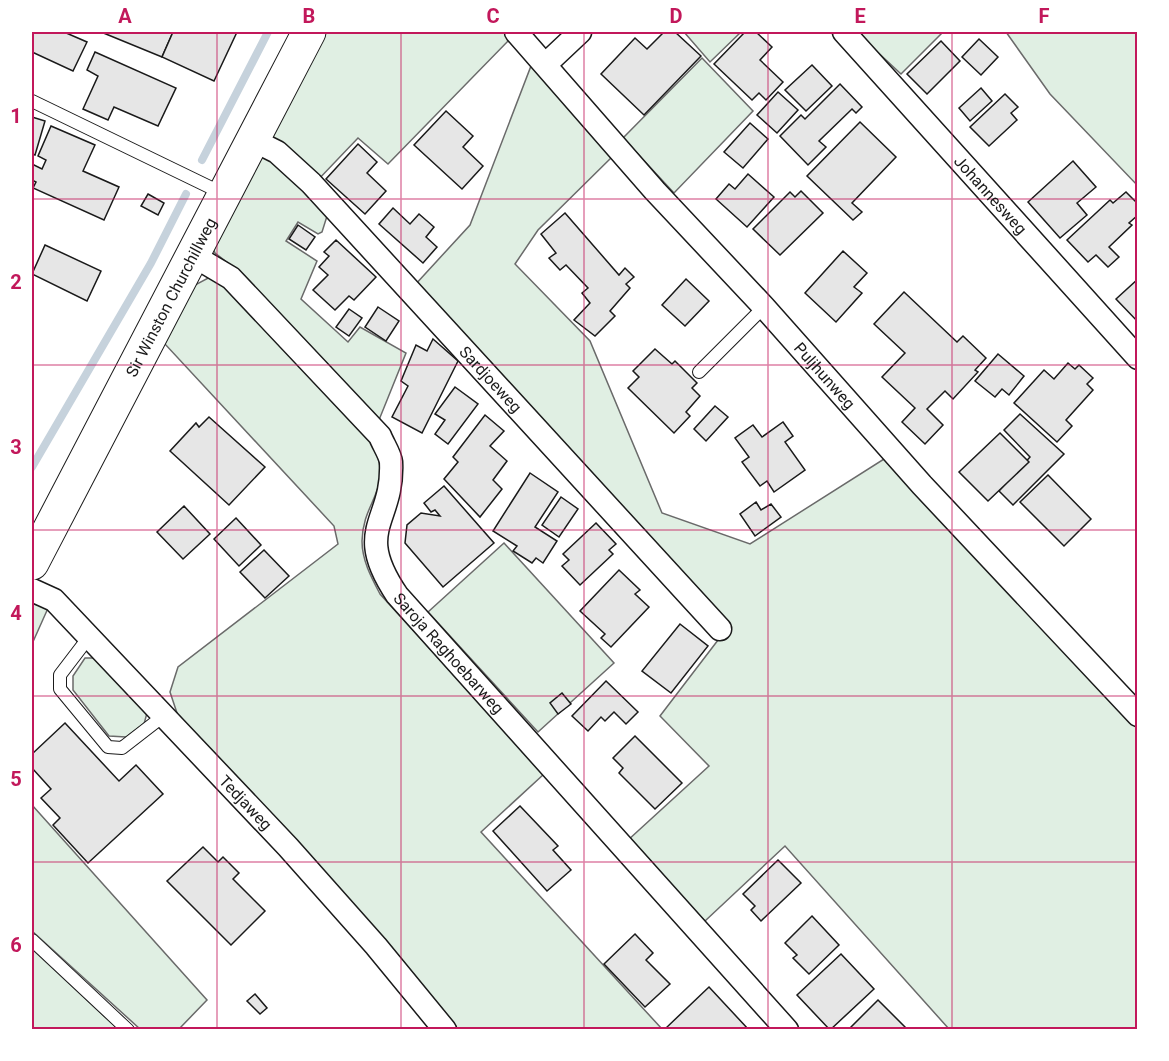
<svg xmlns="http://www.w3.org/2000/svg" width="1169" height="1061" font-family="Roboto,sans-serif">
  <rect width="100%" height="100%" fill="#fff"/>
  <g fill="#e0efe3" stroke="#6a6a6a" stroke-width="1.5">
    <polygon points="324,32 503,32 510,39 388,164 358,138 316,182 274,139 272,132"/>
    <polygon points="684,32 741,32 710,62"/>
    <polygon points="856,32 943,32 901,74"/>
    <polygon points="1006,32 1137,32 1137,185 1050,94"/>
    <polygon points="702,58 753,111 674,193 623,138"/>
    <polygon points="531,66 615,154 538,230 515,264 590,341 662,513 750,544 884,459 1137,728 1137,1029 949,1029 785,846 705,921 627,841 709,766 660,716 728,627 414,286 470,225"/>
    <polygon points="266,155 328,213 322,232 318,234 298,222 286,241 317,261 301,299 348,342 360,327 406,353 379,420 242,274 215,253 213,248 259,158"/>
    <path d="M210,277L219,280L373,442C394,492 363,498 362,541C362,560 371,577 380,594L544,774L481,832L662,1029H457L179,719L170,692L178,667L338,544L334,526L164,343L195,285Z"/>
    <polygon points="504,543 614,663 538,732 428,612"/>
    <polygon points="32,604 49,606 32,644"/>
    <polygon points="85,658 94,658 147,713 144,724 126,737 109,736 73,690 73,676"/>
    <polygon points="32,805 207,1000 179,1029 140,1029 32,931"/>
    <polygon points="32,949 118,1029 32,1029"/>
  </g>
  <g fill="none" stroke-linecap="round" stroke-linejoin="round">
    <g stroke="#c6d2dc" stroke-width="8">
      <polyline points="202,160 268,32"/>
      <polyline points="32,467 151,263 186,194"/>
    </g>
  </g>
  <g fill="#e6e6e6" stroke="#1a1a1a" stroke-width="1.5">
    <polygon points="32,32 64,32 87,42 73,71 32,52"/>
    <polygon points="101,32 173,32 162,57"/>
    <polygon points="173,32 237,32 214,81 162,57"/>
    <polygon points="664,32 675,32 701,56 644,115 601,74 635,38 647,49"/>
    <polygon points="745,32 756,32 772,47 760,60 783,82 766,100 759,93 752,100 714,64"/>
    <polygon points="979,39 998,57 981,75 962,57"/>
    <polygon points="941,41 960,61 927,94 907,74"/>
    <polygon points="95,52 176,88 158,126 114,107 108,120 83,109 98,76 87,70"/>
    <polygon points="812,65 832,86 806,111 785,90"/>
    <polygon points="840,84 862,107 856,113 852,109 819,141 826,147 808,165 780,136 801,115 805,119"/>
    <polygon points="981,88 992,101 970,121 959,108"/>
    <polygon points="778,92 798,110 777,133 757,115"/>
    <polygon points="1005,94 1018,107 1011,113 1017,120 989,146 970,127"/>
    <polygon points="446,111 473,136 463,147 483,166 462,189 414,145"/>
    <polygon points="32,117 45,121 35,155 32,154"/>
    <polygon points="860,122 896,157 852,203 862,212 853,220 807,176"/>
    <polygon points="750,123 768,139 743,168 724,152"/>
    <polygon points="51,126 95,145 83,171 119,187 104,220 33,188 36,182 32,180 32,164 42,169 46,160 38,156"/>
    <polygon points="358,144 377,162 367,173 386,191 365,214 326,179"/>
    <polygon points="1073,161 1096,187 1077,203 1087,215 1060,238 1028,202"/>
    <polygon points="748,174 774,197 747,227 716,199 729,184 735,189"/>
    <polygon points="801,191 823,213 780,255 753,229 790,192 795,197"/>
    <polygon points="1126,192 1138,204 1138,215 1129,223 1132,225 1109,247 1119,257 1108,267 1096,255 1088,262 1067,240 1110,200 1113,203"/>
    <polygon points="148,194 164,203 158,215 141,206"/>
    <polygon points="393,208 410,224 419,214 434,227 426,237 437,247 423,263 379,224"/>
    <polygon points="565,213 619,275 625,268 634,277 626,284 630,288 610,311 615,316 595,336 574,320 590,303 582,293 588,288 566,265 560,270 549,258 556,253 541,234"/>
    <polygon points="298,225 315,237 306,250 289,239"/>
    <polygon points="336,240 376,277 354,300 349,296 335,310 313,290 328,275 319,267 329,256 324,252"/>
    <polygon points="45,245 101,271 87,301 32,274"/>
    <polygon points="843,251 867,273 854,287 862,293 836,322 805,293"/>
    <polygon points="686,279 709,301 685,326 662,305"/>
    <polygon points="1138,279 1138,322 1116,299"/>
    <polygon points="904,292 957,342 963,336 986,358 975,370 978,372 953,399 945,391 927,409 943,425 925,444 902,422 915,408 882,377 905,353 874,324"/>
    <polygon points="378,307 399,321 386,341 365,327"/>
    <polygon points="349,309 362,318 349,336 336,327"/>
    <polygon points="433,339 458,361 422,433 392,417 408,386 401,381 416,345 427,351"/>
    <polygon points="655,349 672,364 675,361 697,383 692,388 700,396 686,412 690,416 674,433 628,388 639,377 633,371"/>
    <polygon points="998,354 1024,376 1009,395 1002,389 995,397 975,381"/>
    <polygon points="1068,363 1075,369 1079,365 1093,378 1087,384 1093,390 1066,420 1072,426 1057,442 1014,403 1044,370 1054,379"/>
    <polygon points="455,387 478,404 448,444 435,434 445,420 435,414"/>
    <polygon points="715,406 728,417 706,441 694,429"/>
    <polygon points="1020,414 1064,454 1013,505 999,491 1030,457 1004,430"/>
    <polygon points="485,415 504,431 490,446 507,461 493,480 502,489 480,517 444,479 458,462 453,457"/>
    <polygon points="209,417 265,467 229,505 170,451 196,423 199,427"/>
    <polygon points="783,422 793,436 785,442 805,470 774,492 767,481 760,486 742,462 749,457 735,438 753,425 762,437"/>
    <polygon points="1000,433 1029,462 988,501 959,472"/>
    <polygon points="530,473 558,492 535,527 557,541 543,563 536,558 532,563 513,551 517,546 493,531"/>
    <polygon points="1048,475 1091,519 1064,546 1020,502"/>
    <polygon points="444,486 494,543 443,587 405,543 407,525 421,513 440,516 435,510 431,512 424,503"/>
    <polygon points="561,497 578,509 559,537 542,525"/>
    <polygon points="756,502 761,510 771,504 781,517 755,536 740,514"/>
    <polygon points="184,506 210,534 183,559 157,532"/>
    <polygon points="236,518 261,545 239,566 214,539"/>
    <polygon points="596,523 616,544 609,550 613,554 580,585 562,566 569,560 563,554"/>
    <polygon points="264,550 289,576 265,598 240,572"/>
    <polygon points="619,570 640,590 635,594 649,607 611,647 601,638 605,634 580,611"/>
    <polygon points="680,624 708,646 671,693 642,671"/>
    <polygon points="606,681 638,712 626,724 614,712 605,721 601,717 588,731 572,716"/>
    <polygon points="562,693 571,704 558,714 550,703"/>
    <polygon points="65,723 119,781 136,765 163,794 88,863 53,825 60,818 41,798 51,789 32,768 32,754"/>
    <polygon points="635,736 682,783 655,809 619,773 623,768 613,758"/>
    <polygon points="520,806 558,846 553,850 571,870 547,891 493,831"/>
    <polygon points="203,847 218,862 223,857 239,873 233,879 265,911 231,945 167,881"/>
    <polygon points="778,860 801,883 761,921 751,910 755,906 743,894"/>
    <polygon points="812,916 839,945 809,974 793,958 797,955 785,943"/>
    <polygon points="635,934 653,953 646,960 670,984 645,1007 604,964"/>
    <polygon points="841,954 874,989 830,1030 797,995"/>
    <polygon points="709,987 749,1030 669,1030 667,1027"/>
    <polygon points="255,994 267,1008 260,1014 247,1001"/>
    <polygon points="878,1000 905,1027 902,1030 848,1030"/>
  </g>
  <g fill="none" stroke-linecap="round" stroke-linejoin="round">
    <g stroke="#1a1a1a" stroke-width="14">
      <g id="lane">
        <polyline points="32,101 224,194"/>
        <polyline points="699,372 764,307"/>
        <polyline points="89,637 60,675 60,689 108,747 122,748 162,717"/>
        <polyline points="32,940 128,1030"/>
      </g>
    </g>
    <g stroke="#1a1a1a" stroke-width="25">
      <g id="street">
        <path id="s1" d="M516,32L655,191L764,307L922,485L1138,715"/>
        <path id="s2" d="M844,32L1138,358"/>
        <polyline points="546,64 580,32"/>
        <path id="s3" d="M253,140L277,152L311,183L720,629"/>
        <path id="s4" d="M194,256L231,278L380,436C383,444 390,454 391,462C394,523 352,528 397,595L787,1030"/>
        <path id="s5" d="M32,590L54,600L288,847L376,946L445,1030"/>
      </g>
    </g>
    <g stroke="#1a1a1a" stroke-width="35">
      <g id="secondary">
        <path id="s6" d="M32,563L309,32"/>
      </g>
    </g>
    <use href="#lane" stroke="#fff" stroke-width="12"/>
    <use href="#street" stroke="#fff" stroke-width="22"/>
    <use href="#secondary" stroke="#fff" stroke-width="33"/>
  </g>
  <path fill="none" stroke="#c2185b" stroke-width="1.5" stroke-opacity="0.55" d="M217,32V1030M401,32V1030M584,32V1030M768,32V1030M952,32V1030M32,199H1138M32,365H1138M32,530H1138M32,696H1138M32,862H1138"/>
  <g text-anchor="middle" stroke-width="4.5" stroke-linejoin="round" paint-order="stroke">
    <g font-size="16" fill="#1a1a1a" stroke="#fff">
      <text dy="6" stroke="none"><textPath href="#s2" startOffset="219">Johannesweg</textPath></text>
      <text dy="6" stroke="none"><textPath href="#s6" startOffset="300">Sir Winston Churchillweg</textPath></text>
      <text dy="6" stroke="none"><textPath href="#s1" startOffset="462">Puljhunweg</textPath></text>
      <text dy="6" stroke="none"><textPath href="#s3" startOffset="339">Sardjoeweg</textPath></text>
      <text dy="6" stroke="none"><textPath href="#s4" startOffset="506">Saroja Raghoebarweg</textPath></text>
      <text dy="6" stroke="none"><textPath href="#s5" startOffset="303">Tedjaweg</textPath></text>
    </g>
  </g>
  <rect width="1169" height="1061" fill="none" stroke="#ffffff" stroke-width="66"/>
  <rect x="33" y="33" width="1103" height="995" fill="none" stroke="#c2185b" stroke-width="2"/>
  <g font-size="20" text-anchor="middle" font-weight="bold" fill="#c2185b">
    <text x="125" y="23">A</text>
    <text x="309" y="23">B</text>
    <text x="493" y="23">C</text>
    <text x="676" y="23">D</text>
    <text x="860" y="23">E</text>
    <text x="1044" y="23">F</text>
    <text x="16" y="123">1</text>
    <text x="16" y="289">2</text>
    <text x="16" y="454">3</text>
    <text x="16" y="620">4</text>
    <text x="16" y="786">5</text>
    <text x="16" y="952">6</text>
  </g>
</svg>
